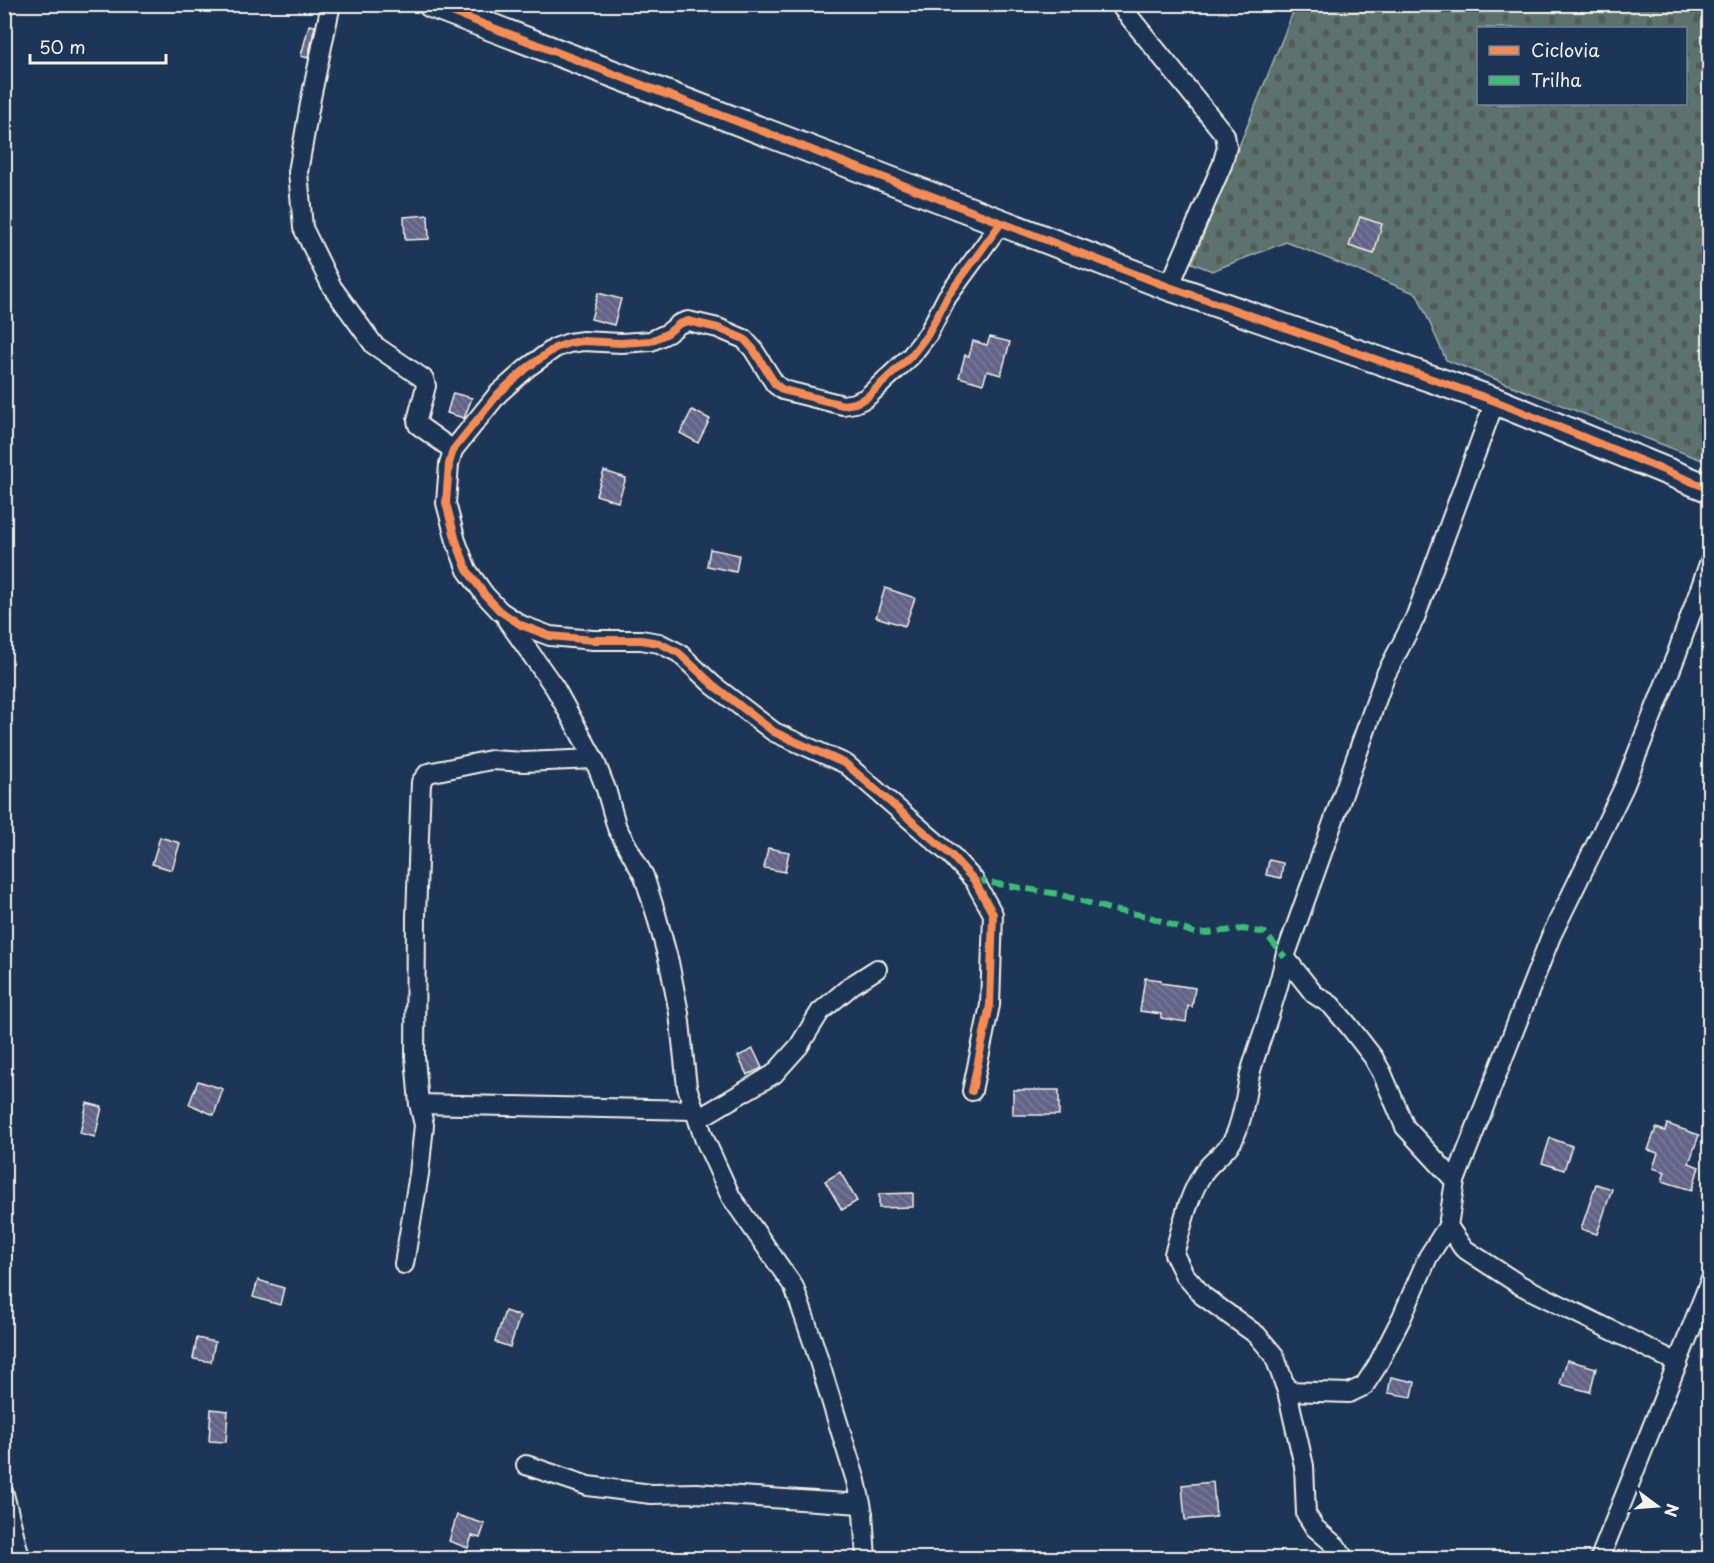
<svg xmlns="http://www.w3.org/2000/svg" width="1714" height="1563" font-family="'Playpen Sans',sans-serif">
  <defs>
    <pattern id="cemetery-stones" width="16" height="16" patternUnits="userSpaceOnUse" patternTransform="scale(1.5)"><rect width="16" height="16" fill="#5c726e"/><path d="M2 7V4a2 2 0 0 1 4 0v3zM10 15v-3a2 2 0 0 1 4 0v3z" fill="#525b58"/></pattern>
    <pattern id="building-back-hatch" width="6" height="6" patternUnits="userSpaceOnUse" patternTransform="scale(1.5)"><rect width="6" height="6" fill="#626387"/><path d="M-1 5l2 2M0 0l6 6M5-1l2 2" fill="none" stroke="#797a98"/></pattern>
  </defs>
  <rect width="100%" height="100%" fill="#1d3557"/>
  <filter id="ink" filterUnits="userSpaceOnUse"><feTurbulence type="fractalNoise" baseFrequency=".0167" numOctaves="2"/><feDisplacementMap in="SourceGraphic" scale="12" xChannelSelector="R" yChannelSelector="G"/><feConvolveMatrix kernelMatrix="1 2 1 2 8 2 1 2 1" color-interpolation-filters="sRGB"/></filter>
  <g filter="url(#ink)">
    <path fill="url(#cemetery-stones)" stroke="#a8b2ab" stroke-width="1.5" fill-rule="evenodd" d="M1296,5H1709V463L1446,360L1417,294L1286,242L1212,271L1192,263ZM1478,28H1686V104H1478Z"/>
    <g fill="url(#building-back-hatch)" stroke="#f4f1e8" stroke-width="1.5">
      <polygon points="309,25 315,26 308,58 301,56"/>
      <polygon points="428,215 429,239 405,240 404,217"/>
      <polygon points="1360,217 1382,224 1374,254 1349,246"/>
      <polygon points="598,293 621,299 614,325 591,319"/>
      <polygon points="990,337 1010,342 1001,375 987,371 983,384 959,377 965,355 969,356 973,341 987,345"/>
      <polygon points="453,393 472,398 464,418 447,413"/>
      <polygon points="692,410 710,419 698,443 680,433"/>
      <polygon points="604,471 626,478 618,502 596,495"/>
      <polygon points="710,549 739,555 736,572 707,566"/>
      <polygon points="885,588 915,598 905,626 876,617"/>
      <polygon points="160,837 180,843 172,870 152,864"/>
      <polygon points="768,848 789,852 785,872 764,868"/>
      <polygon points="1269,860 1283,863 1281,878 1266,875"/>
      <polygon points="1145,978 1161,980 1161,983 1195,988 1192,1007 1188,1006 1186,1022 1161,1018 1161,1014 1140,1011"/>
      <polygon points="753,1049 762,1068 747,1075 738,1056"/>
      <polygon points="198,1081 223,1089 214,1115 189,1104"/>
      <rect x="1013" y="1090" width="46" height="25"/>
      <polygon points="87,1103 102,1107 95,1137 80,1133"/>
      <polygon points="1667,1124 1699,1135 1689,1163 1699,1167 1692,1190 1662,1181 1665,1172 1653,1168 1658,1153 1648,1150 1656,1128 1665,1131"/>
      <polygon points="1550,1138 1572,1146 1564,1170 1542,1163"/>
      <polygon points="840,1172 857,1201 842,1210 825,1181"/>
      <polygon points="1596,1184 1612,1189 1597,1234 1581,1229"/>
      <polygon points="913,1193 913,1207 879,1208 879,1194"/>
      <polygon points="258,1280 284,1288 280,1305 253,1297"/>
      <polygon points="505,1311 520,1316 510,1347 495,1342"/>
      <polygon points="197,1338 215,1342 211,1362 193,1359"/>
      <polygon points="1567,1360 1596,1368 1590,1392 1560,1384"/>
      <polygon points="1391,1377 1415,1382 1412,1397 1388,1393"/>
      <polygon points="211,1409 228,1411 226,1442 209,1441"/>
      <polygon points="1213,1482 1216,1517 1185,1520 1182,1485"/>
      <polygon points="457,1515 485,1524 480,1538 472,1536 468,1548 449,1541"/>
    </g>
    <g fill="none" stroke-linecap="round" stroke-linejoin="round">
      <g stroke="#f4f1e8" stroke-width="22">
        <g id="street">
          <polyline points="331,4 311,98 298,172 303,228 332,287 374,345 424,379 426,386 417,420 418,425 453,450"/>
          <polyline points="1119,4 1225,135 1227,147 1222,165 1169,287"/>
          <polyline points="1495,401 1415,618 1385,676 1285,957 1314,994 1331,1005 1349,1026 1373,1057 1382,1073 1405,1127 1455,1181 1448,1226 1463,1248 1520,1285 1678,1363"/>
          <polyline points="507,620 555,688 594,759 606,789 617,828 644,876 656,914 669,962 679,1013 687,1087 704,1138 731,1197 794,1287 814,1345 856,1481 863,1513 866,1558"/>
          <path d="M1285,957C1278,995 1263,1030 1252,1067C1245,1090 1245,1115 1234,1138C1228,1151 1212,1160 1204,1172C1188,1195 1182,1227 1174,1254L1184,1274L1203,1296L1257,1335L1274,1355L1287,1391L1304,1466L1306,1514L1315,1528L1336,1546L1344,1558"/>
          <polyline points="972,1091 990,1005 993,914 974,880 952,856 846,764 774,732 713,685 679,653 659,643 641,640 593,640 550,636 521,625 500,611 485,595 467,570 456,541 446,503 449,464 453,450 498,394 527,368 555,348 569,343 583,341 621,343 651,341 668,333 679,324 688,321 718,328 744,339 753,349 775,384 783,390 843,405 855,403 866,398 911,356 928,334 947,297 1001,223"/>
          <polyline points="419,1104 694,1110"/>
          <polyline points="698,1119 774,1074 799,1046 820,1012 852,985 877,969"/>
          <polyline points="1455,1181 1551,936 1624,787 1676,656 1710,561"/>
          <polyline points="404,1264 419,1174 424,1125 419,1104 415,1057 416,916 421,782 428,773 491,760 524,762 594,759"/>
          <polyline points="1287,1391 1349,1393 1364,1386 1377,1366 1402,1317 1428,1257 1448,1226"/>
          <polyline points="526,1465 588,1486 651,1494 696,1493 861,1504"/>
          <polyline points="4,1494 20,1558"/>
          <polyline points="1600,1558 1710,1281"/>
        </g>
      </g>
      <g stroke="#f4f1e8" stroke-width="30">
        <polyline id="secondary" points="431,4 1169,287 1495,401 1710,489"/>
      </g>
      <use href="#street" stroke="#1d3557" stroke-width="18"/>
      <use href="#secondary" stroke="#1d3557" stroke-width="26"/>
      <polyline stroke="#3abd76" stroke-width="6" stroke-dasharray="12 6" stroke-linecap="butt" points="974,880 1058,894 1113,910 1147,916 1197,934 1243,929 1265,933 1285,957"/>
      <g stroke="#1d3557" stroke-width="11">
        <g id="cycleway">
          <polyline points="431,4 1169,287 1495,401 1710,489"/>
          <polyline points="972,1091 990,1005 993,914 974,880 952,856 846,764 774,732 713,685 679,653 659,643 641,640 593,640 550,636 521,625 500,611 485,595 467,570 456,541 446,503 449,464 453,450 498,394 527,368 555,348 569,343 583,341 621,343 651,341 668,333 679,324 688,321 718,328 744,339 753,349 775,384 783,390 843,405 855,403 866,398 911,356 928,334 947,297 1001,223"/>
        </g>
      </g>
      <use href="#cycleway" stroke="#f68b52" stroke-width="8"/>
    </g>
  </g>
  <rect width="1714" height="1563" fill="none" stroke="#1d3557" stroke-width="24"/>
  <rect x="12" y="12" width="1690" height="1539" fill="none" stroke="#f4f1e8" stroke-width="2" filter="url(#ink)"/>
  <rect x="1477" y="27" width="210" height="78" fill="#1d3557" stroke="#738091" stroke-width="1.5"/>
  <rect x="1489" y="46" width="30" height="9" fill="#f68b52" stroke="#738091" stroke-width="1.5"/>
  <text x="1531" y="57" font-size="18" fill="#f4f1e8">Ciclovia</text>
  <rect x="1489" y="76" width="30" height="9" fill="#3abd76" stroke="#738091" stroke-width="1.5"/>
  <text x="1531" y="87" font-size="18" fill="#f4f1e8">Trilha</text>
  <g transform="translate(1657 1506) rotate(106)" stroke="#1d3557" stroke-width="4.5" paint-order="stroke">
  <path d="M0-4.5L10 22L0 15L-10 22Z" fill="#f4f1e8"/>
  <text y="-9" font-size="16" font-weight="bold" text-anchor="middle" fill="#f4f1e8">N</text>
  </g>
  <path d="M30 54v9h136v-9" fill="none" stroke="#f4f1e8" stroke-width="3"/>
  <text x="39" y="54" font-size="18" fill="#f4f1e8" stroke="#1d3557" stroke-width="4.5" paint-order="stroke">50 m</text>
</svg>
